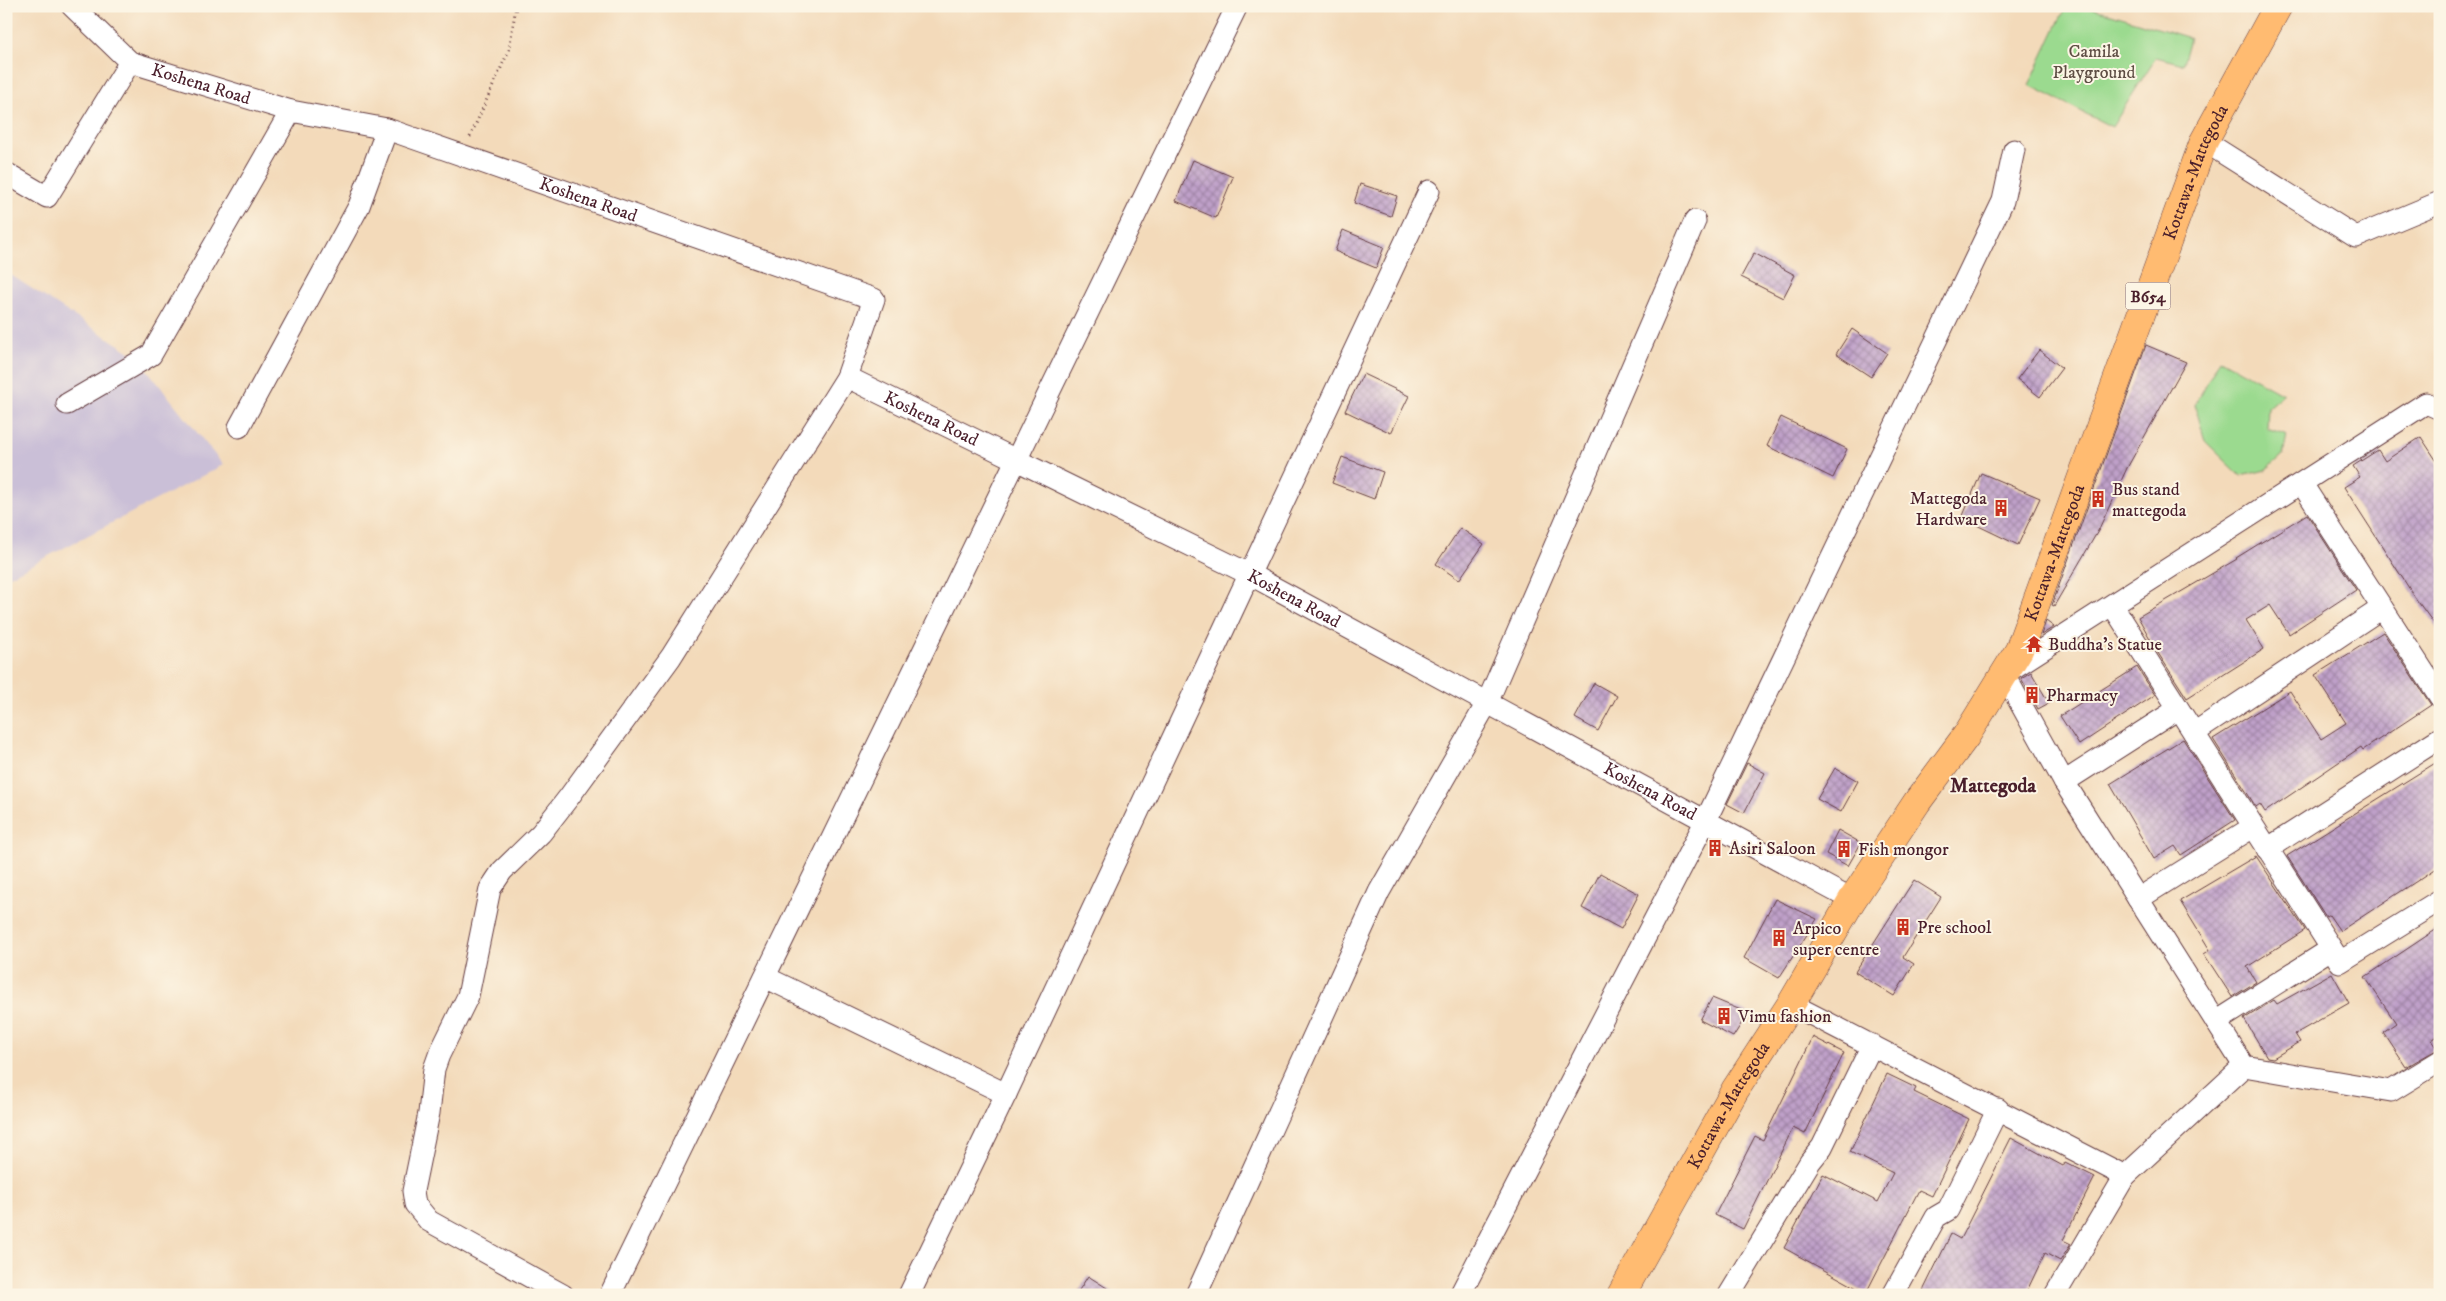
<svg xmlns="http://www.w3.org/2000/svg" width="2446" height="1301" font-family="'IM FELL DW Pica',serif">
  <defs>
    <pattern id="building-cross-hatch" width="8" height="8" patternUnits="userSpaceOnUse" patternTransform="scale(1.25)"><rect width="8" height="8" fill="#bfa0c9"/><path d="M0 0l8 8M0 8l8-8" fill="none" stroke="#9d82a3"/></pattern>
  </defs>
  <rect width="100%" height="100%" fill="#fcf5e5"/>
  <filter id="ink" filterUnits="userSpaceOnUse"><feTurbulence type="fractalNoise" baseFrequency=".02" numOctaves="2"/><feDisplacementMap in="SourceGraphic" scale="10" xChannelSelector="R" yChannelSelector="G"/><feConvolveMatrix kernelMatrix="1 2 1 2 8 2 1 2 1" color-interpolation-filters="sRGB"/></filter>
  <filter id="wash" filterUnits="userSpaceOnUse"><feTurbulence type="fractalNoise" baseFrequency=".0096" numOctaves="4" result="noise"/><feDisplacementMap in="SourceGraphic" scale="20" xChannelSelector="R" yChannelSelector="G"/><feGaussianBlur stdDeviation="1.12" result="paint"/><feColorMatrix in="noise" values="0 0 0 0 0 0 0 0 0 0 0 0 0 0 0 0 0 1.4 0 .05"/><feComposite in="paint" operator="in"/></filter>
  <g filter="url(#wash)">
    <rect width="100%" height="100%" fill="#f3daba"/>
    <polygon fill="#cabfd7" points="6,272 136,356 223,465 6,578"/>
    <g fill="#9bda8f" stroke="#727c5d">
      <polygon points="2066,6 2085,6 2190,38 2183,64 2156,57 2112,127 2029,85"/>
      <polygon points="2220,359 2283,394 2268,407 2267,428 2287,435 2283,455 2266,470 2241,476 2205,441 2195,405"/>
    </g>
    <g id="blocks">
      <g fill="url(#building-cross-hatch)">
        <polygon points="1193,160 1233,177 1216,218 1176,201"/>
        <polygon points="1360,184 1397,196 1391,216 1354,203"/>
        <polygon points="1343,230 1384,247 1376,268 1335,251"/>
        <polygon points="1754,253 1795,275 1783,298 1741,277"/>
        <polygon points="1852,329 1887,353 1871,377 1836,354"/>
        <polygon points="2146,345 2186,362 2127,468 2098,531 2054,606 2052,605"/>
        <polygon points="2039,350 2062,368 2040,397 2017,379"/>
        <polygon points="1363,374 1409,396 1391,433 1345,411"/>
        <polygon points="1781,417 1847,449 1833,478 1767,446"/>
        <polygon points="2421,437 2440,466 2440,632 2416,599 2344,487 2360,477 2353,466 2378,450 2385,461"/>
        <polygon points="1342,457 1383,472 1374,499 1332,483"/>
        <polygon points="1981,473 2040,498 2018,545 1962,518"/>
        <polygon points="2307,514 2356,590 2289,634 2270,605 2246,620 2264,649 2187,698 2158,653 2138,617 2237,559 2236,558"/>
        <polygon points="1460,528 1484,544 1459,580 1436,564"/>
        <polygon points="2046,621 2054,627 2041,635"/>
        <polygon points="2383,632 2431,705 2363,750 2361,747 2265,812 2260,804 2256,807 2213,739 2290,691 2321,739 2346,723 2315,675"/>
        <polygon points="2137,667 2155,695 2079,745 2060,716"/>
        <polygon points="2031,672 2049,703 2038,709 2021,678"/>
        <polygon points="1594,683 1617,696 1598,731 1575,718"/>
        <polygon points="2183,739 2235,820 2181,855 2175,846 2154,859 2110,784"/>
        <polygon points="2440,760 2440,866 2340,931 2329,915 2326,917 2287,856"/>
        <polygon points="1747,763 1765,773 1744,813 1727,804"/>
        <polygon points="1835,768 1858,781 1841,812 1817,799"/>
        <polygon points="1838,830 1861,843 1848,866 1826,854"/>
        <polygon points="2256,856 2305,930 2247,967 2256,982 2232,997 2204,954 2210,950 2180,901"/>
        <polygon points="1600,873 1639,894 1621,929 1582,908"/>
        <polygon points="1914,880 1941,897 1903,957 1914,964 1894,996 1855,972"/>
        <polygon points="1775,899 1817,919 1779,978 1744,958"/>
        <polygon points="2440,927 2440,1034 2432,1040 2438,1049 2406,1067 2383,1032 2396,1023 2365,977"/>
        <polygon points="2332,973 2349,1003 2295,1034 2300,1042 2273,1058 2267,1057 2244,1019 2274,1000 2277,1004"/>
        <polygon points="1712,998 1748,1013 1733,1037 1700,1020"/>
        <polygon points="1813,1037 1844,1053 1805,1134 1793,1128 1743,1229 1715,1215 1755,1136 1763,1140"/>
        <polygon points="1887,1074 1916,1088 1914,1092 1969,1119 1932,1196 1919,1190 1866,1293 1784,1248 1823,1174 1878,1202 1893,1173 1850,1152"/>
        <polygon points="2011,1138 2063,1166 2065,1162 2095,1177 2063,1240 2071,1244 2060,1261 2045,1253 2025,1295 1921,1295 1951,1234 1960,1239"/>
        <polygon points="1088,1276 1118,1295 1076,1295"/>
      </g>
    </g>
  </g>
  <g filter="url(#ink)">
    <use href="#blocks" fill-opacity="0" stroke="#633b40" stroke-width="1"/>
    <g fill="none" stroke-linecap="round" stroke-linejoin="round">
      <g stroke="#633b40" stroke-width="23">
        <g id="street">
          <path id="s1" d="M72,6L130,62L291,111L387,129L874,299L847,377L1249,574L1852,900"/>
          <polyline points="2204,141 2356,237 2440,202"/>
          <polyline points="6,173 47,197 130,62"/>
          <polyline points="67,404 151,355 291,111"/>
          <polyline points="2440,409 2426,403 2004,674 2064,782 2244,1066 2391,1091 2440,1061"/>
          <polyline points="239,427 359,206 387,129"/>
          <polyline points="2302,484 2440,697"/>
          <polyline points="2113,606 2340,962 2440,900"/>
          <polyline points="2194,733 2382,608"/>
          <polyline points="2064,782 2178,709"/>
          <polyline points="2267,849 2440,738"/>
          <polyline points="2138,899 2253,827"/>
          <polyline points="765,977 1006,1094"/>
          <polyline points="1791,1004 2125,1176 2055,1295"/>
          <polyline points="2216,1022 2331,949"/>
          <polyline points="2125,1176 2244,1066"/>
          <polyline points="563,1295 429,1221 415,1204 413,1191 429,1113 434,1069 439,1055 468,996 490,889 502,871 541,833 569,797 671,657 847,377"/>
          <polyline points="610,1295 1237,6"/>
          <polyline points="909,1295 1006,1094 1429,191"/>
          <polyline points="1196,1295 1379,892 1487,703 1695,221"/>
          <polyline points="1460,1295 1705,822 2003,201 2014,150"/>
          <polyline points="1729,1295 1810,1162 1822,1147 1872,1045"/>
          <polyline points="1893,1295 1936,1217 1948,1210 1998,1109"/>
        </g>
      </g>
      <g stroke="#633b40" stroke-width="29">
        <g id="primary">
          <path id="s2" d="M1621,1295L1735,1090L1791,1004L1852,900L1917,802L1966,736L2019,650L2204,141L2278,6"/>
        </g>
      </g>
      <polyline stroke="#633b40" stroke-width="3" stroke-dasharray="1 4" stroke-linecap="butt" points="470,137 509,50 516,6"/>
      <use href="#street" stroke="#fff" stroke-width="21"/>
      <use href="#primary" stroke="#ffbb71" stroke-width="28"/>
    </g>
  </g>
  <defs>
    <g id="building-bare" transform="scale(1.35)"><path d="M-4-6H4V6H1V3H-1V6H-4ZM-2.5-4.3h1.7v1.8h-1.7ZM.8-4.3h1.7v1.8H.8ZM-2.5-1h1.7V.8h-1.7ZM.8-1h1.7V.8H.8Z" fill="#c8321e" stroke="#fcf5e5" stroke-width="2.5" paint-order="stroke"/></g>
    <g id="temple-bare" transform="scale(1.35)"><path d="M0-6L5-2H3V0L6.5 2.5H4V6H1.5V3h-3V6H-4V2.5H-6.5L-3 0V-2H-5Z" fill="#c8321e" stroke="#fcf5e5" stroke-width="2.5" paint-order="stroke"/></g>
  </defs>
  <g fill-rule="evenodd">
    <use href="#building-bare" x="2098" y="499"/>
    <use href="#building-bare" x="2001" y="508"/>
    <use href="#temple-bare" x="2034" y="644"/>
    <use href="#building-bare" x="2032" y="695"/>
    <use href="#building-bare" x="1715" y="848"/>
    <use href="#building-bare" x="1844" y="849"/>
    <use href="#building-bare" x="1903" y="927"/>
    <use href="#building-bare" x="1779" y="938"/>
    <use href="#building-bare" x="1724" y="1016"/>
  </g>
  <g text-anchor="middle" stroke-width="4" stroke-linejoin="round" paint-order="stroke">
    <rect fill="#fcf5e5" stroke="#7f5f63" stroke-width="1" x="2125.5" y="282.5" width="45" height="27" rx="4"/>
    <g font-size="16" font-weight="bold" fill="#4a1f2b">
      <text x="2148" y="302">B654</text>
    </g>
    <g font-size="18" fill="#5e4e44" stroke="#fcf5e5">
      <text x="2094" y="57">Camila<tspan x="2094" dy="21">Playground</tspan></text>
    </g>
    <g font-size="18" fill="#4a1f2b" stroke="#fcf5e5">
      <text dy="6" stroke="none"><textPath href="#s1" startOffset="155">Koshena Road</textPath></text>
      <text dy="6" stroke="none"><textPath href="#s2" startOffset="1268">Kottawa-Mattegoda</textPath></text>
      <text dy="6" stroke="none"><textPath href="#s1" startOffset="560">Koshena Road</textPath></text>
      <text dy="6" stroke="none"><textPath href="#s1" startOffset="1039">Koshena Road</textPath></text>
      <text dy="6" stroke="none"><textPath href="#s2" startOffset="862">Kottawa-Mattegoda</textPath></text>
      <text dy="6" stroke="none"><textPath href="#s1" startOffset="1444">Koshena Road</textPath></text>
      <text dy="6" stroke="none"><textPath href="#s1" startOffset="1849">Koshena Road</textPath></text>
      <text dy="6" stroke="none"><textPath href="#s2" startOffset="218">Kottawa-Mattegoda</textPath></text>
    </g>
    <g font-size="18" fill="#4a1f2b" stroke="#fcf5e5" text-anchor="start">
      <text x="2112" y="495">Bus stand<tspan x="2112" dy="21">mattegoda</tspan></text>
      <text x="1987" y="504" text-anchor="end">Mattegoda<tspan x="1987" dy="21">Hardware</tspan></text>
      <text x="2048" y="650">Buddha's Statue</text>
      <text x="2046" y="701">Pharmacy</text>
      <text x="1729" y="854">Asiri Saloon</text>
      <text x="1858" y="855">Fish mongor</text>
      <text x="1917" y="933">Pre school</text>
      <text x="1793" y="934">Arpico<tspan x="1793" dy="21">super centre</tspan></text>
      <text x="1738" y="1022">Vimu fashion</text>
    </g>
    <g font-size="20" font-weight="bold" fill="#4a1f2b" stroke="#fcf5e5">
      <text x="1993" y="792">Mattegoda</text>
    </g>
  </g>
  <rect width="2446" height="1301" fill="none" stroke="#fcf5e5" stroke-width="25"/>
</svg>
